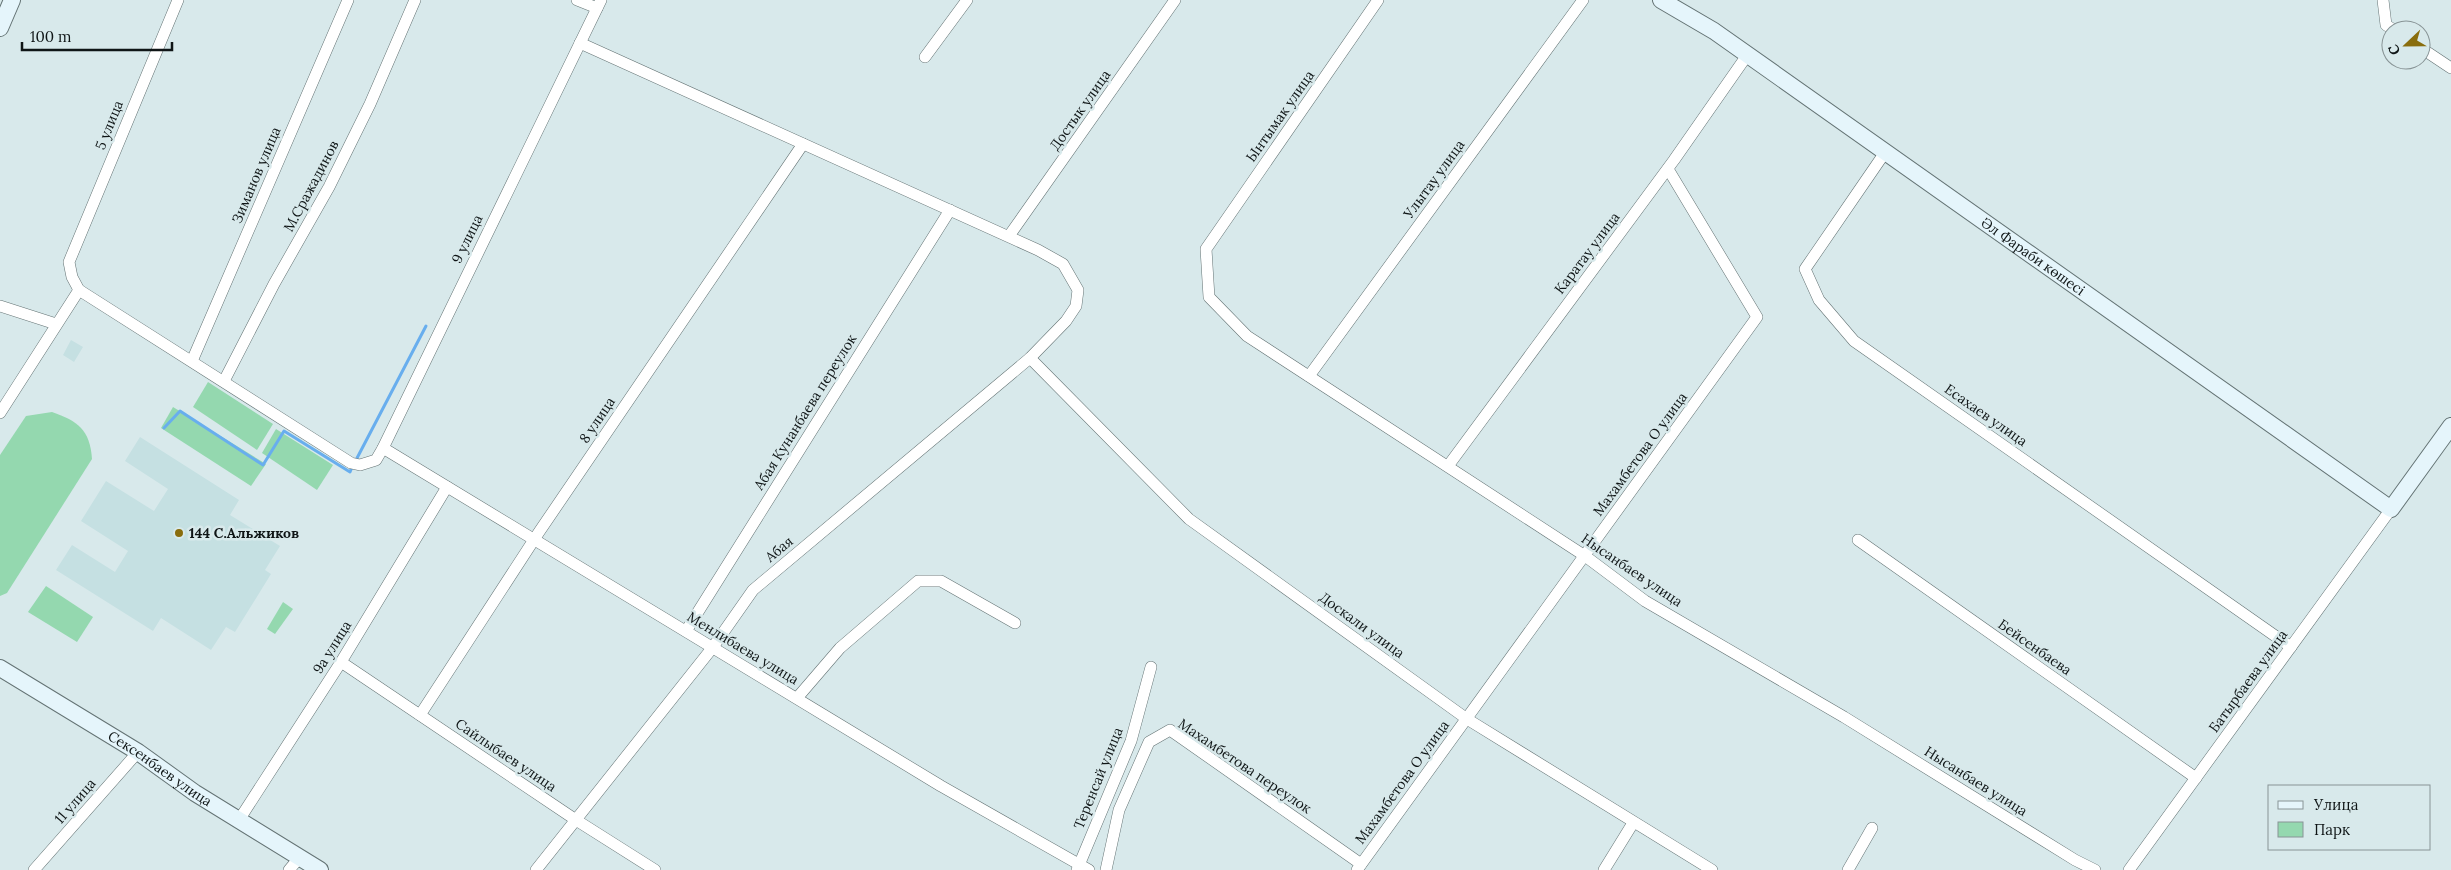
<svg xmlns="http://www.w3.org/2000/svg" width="2451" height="870" font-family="Lora,serif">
  <rect width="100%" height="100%" fill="#d8e9eb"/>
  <g fill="#c5e0e2">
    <polygon points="71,340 83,347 74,362 63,355"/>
    <polygon points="140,437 239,500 230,515 280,546 265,570 271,574 235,632 226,627 211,650 161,618 153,631 56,570 72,545 115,572 128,551 81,521 106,481 154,511 168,489 125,461"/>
  </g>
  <g fill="#94d8af">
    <polygon points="208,382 273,424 257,450 193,407"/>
    <polygon points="173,407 266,464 251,486 161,428"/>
    <path d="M52,412C78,421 90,430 92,459L7,593L0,596V455L26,416Z"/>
    <polygon points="276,429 333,465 317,490 262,453"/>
    <polygon points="46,586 93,617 77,642 28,612"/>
    <polygon points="283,602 293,609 275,634 267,629"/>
  </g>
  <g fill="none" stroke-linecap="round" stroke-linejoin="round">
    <g stroke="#68aeee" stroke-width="3">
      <polyline points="164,428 180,411 263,465 284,431 350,472 352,467"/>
      <polyline points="356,460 426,326"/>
    </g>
    <g stroke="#647374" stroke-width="12">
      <g id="street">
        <polyline points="178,0 69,262 72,277 79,290 351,463 360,465 376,460 383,448 601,0"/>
        <polyline points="577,0 597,8"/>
        <polyline points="1378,0 1206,249 1209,297 1247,336 1585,556 1645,601 1844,717 2075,860 2095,870"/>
        <polyline points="2383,0 2386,25 2394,30"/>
        <polyline points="2421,48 2451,68"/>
        <polyline points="925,57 967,0"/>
        <polyline points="1886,151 1805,269 1819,300 1854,341 2291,647"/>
        <polyline points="1009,236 1175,0"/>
        <polyline points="0,306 56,324"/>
        <polyline points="1030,358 1189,519 1467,719 1712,870"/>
        <polyline points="192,361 348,0"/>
        <polyline points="1309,376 1583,0"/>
        <polyline points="224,381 274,284 329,187 370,104 415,0"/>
        <polyline points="0,413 79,290"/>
        <polyline points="383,448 941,786 1089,870"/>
        <polyline points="1448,466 1674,160 1748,54"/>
        <polyline points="1858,540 2196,778"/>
        <polyline points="686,631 950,210"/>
        <polyline points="341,662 576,820 655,870"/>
        <polyline points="797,698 840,648 918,581 941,581 1015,623"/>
        <polyline points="420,715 539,532 803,144"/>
        <polyline points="239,820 341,662 447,487"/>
        <polyline points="34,870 138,752"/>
        <polyline points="289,870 300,857"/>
        <polyline points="536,870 713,647 753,590 1030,358 1066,321 1076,306 1078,290 1063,264 1038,250 580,43"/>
        <polyline points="1077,870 1131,741 1151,667"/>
        <polyline points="1106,870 1119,810 1149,742 1170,730 1361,864"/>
        <polyline points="1357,870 1757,317 1668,169"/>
        <polyline points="1604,870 1633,823"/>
        <polyline points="1848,870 1872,828"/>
        <polyline points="2129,870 2391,509"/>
      </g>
    </g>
    <g stroke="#647374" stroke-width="18">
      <g id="secondary">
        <path id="s1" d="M1661,0L1714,31L2391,509L2451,426"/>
        <polyline points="0,28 12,0"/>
        <path id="s2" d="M0,668L138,752L195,793L320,870"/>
      </g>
    </g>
    <use href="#street" stroke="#fff" stroke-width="11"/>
    <use href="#secondary" stroke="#e5f5fb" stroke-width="16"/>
  </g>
  <circle fill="#896d0d" stroke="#d8e9eb" stroke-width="2" cx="179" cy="533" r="5"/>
  <g text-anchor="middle" stroke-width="5" stroke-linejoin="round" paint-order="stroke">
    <g font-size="14" fill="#0f1516" stroke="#d8e9eb">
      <text transform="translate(1080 110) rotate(-55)" y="5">Достык улица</text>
      <text transform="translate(1280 116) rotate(-55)" y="5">Ынтымак улица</text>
      <text transform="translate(109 125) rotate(-68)" y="5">5 улица</text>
      <text transform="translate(256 175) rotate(-67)" y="5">Зиманов улица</text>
      <text transform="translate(1434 179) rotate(-54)" y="5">Улытау улица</text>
      <text transform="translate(311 186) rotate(-62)" y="5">М.Сражадинов</text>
      <text transform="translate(467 239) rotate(-64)" y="5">9 улица</text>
      <text transform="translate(1587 253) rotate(-53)" y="5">Каратау улица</text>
      <text dy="5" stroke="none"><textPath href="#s1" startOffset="452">Әл Фараби көшесі</textPath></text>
      <text transform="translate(805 412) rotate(-58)" y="5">Абая Кунанбаева переулок</text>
      <text transform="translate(1986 415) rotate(35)" y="5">Есахаев улица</text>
      <text transform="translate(597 420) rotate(-56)" y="5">8 улица</text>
      <text transform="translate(1640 454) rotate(-54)" y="5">Махамбетова О улица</text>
      <text transform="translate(779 549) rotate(-40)" y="5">Абая</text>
      <text transform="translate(1632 570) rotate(34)" y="5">Нысанбаев улица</text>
      <text transform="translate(1362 625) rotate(36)" y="5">Доскали улица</text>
      <text transform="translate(332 647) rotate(-58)" y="5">9а улица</text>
      <text transform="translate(2035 647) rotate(35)" y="5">Бейсенбаева</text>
      <text transform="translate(743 648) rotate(31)" y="5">Менлибаева улица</text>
      <text transform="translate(2248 681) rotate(-54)" y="5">Батырбаева улица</text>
      <text transform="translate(506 755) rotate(34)" y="5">Сайлыбаев улица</text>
      <text transform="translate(1245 766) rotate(34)" y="5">Махамбетова переулок</text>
      <text dy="5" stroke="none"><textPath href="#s2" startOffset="189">Сексенбаев улица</textPath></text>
      <text transform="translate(1098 778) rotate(-68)" y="5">Теренсай улица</text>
      <text transform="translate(1976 781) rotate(32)" y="5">Нысанбаев улица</text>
      <text transform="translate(1402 782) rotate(-54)" y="5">Махамбетова О улица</text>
      <text transform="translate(75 801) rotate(-49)" y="5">11 улица</text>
    </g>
    <g font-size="14" font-weight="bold" fill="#0f1516" stroke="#d8e9eb" text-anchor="start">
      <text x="189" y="538">144 С.Альжиков</text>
    </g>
  </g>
  <rect x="2268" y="785" width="162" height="65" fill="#d8e9eb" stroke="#889496"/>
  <rect x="2278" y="801" width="25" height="8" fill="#e5f5fb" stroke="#889496"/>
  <text x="2314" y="810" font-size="15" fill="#0f1516">Улица</text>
  <rect x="2278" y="822" width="25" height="15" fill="#94d8af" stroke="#889496"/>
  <text x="2314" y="835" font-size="15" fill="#0f1516">Парк</text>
  <g transform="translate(2406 45) rotate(248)"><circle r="24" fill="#d8e9eb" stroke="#889496"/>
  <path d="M0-4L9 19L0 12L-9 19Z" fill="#896d0d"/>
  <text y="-8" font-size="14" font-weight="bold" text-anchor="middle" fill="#0f1516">С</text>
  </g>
  <path d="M22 42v8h150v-8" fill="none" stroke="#0f1516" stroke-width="2.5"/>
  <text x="30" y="42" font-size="15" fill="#0f1516" stroke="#d8e9eb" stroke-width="4" paint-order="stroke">100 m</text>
</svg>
